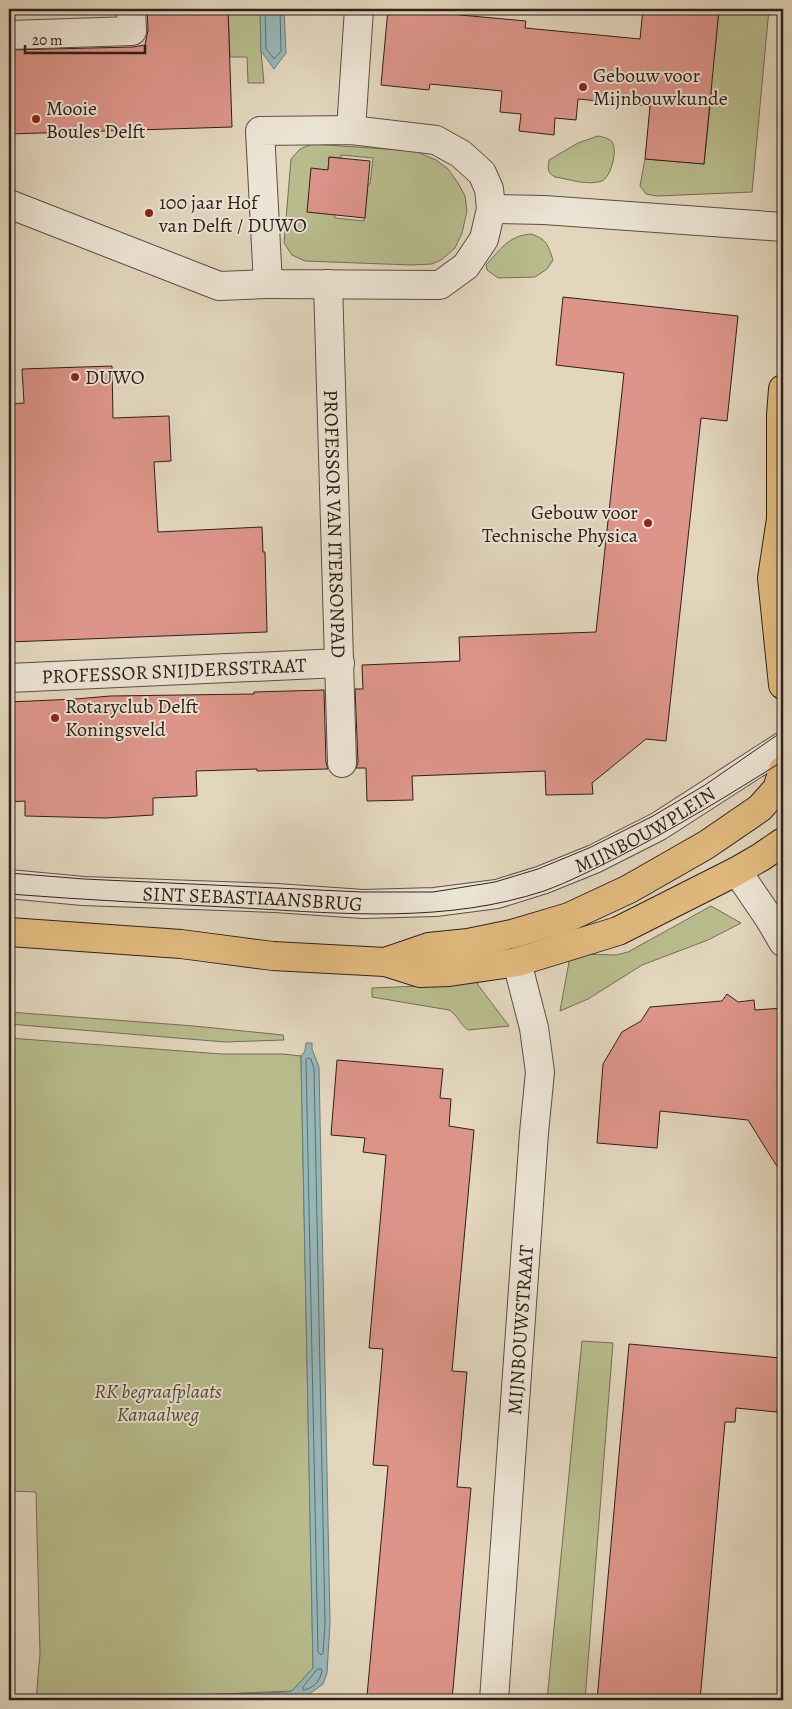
<svg xmlns="http://www.w3.org/2000/svg" width="792" height="1709" font-family="Alegreya,serif">
  <rect width="100%" height="100%" fill="#e2d6bd"/>
  <filter id="stains"><feTurbulence type="fractalNoise" baseFrequency=".004" numOctaves="4"/><feColorMatrix values="0 0 0 0 .2 0 0 0 0 .09 0 0 0 0 .02 0 0 0 .5 -.17"/></filter>
  <radialGradient id="worn" r=".72"><stop offset=".6" stop-color="#630" stop-opacity="0"/><stop offset="1" stop-color="#630" stop-opacity=".3"/></radialGradient>
  <g fill="#b8bc8d" stroke="#736e54" fill-rule="evenodd">
    <polygon points="228,9 260,9 261,51 264,83 248,83 247,57 230,57"/>
    <polygon points="719,9 769,9 752,192 657,196 646,194 640,186 645,159 704,164 712,89 708,88 715,49"/>
    <path d="M598,136C603,137 609,138 612,142C618,150 611,177 602,181C588,186 568,179 555,177C547,173 548,168 549,160L578,143Z"/>
    <path d="M312,144L415,151L436,160L448,169L458,183L465,196L467,211L462,233L455,248L441,260L432,264L411,265L305,261L292,255L284,243L291,159L300,149ZM341,155L373,158L370,184H368L364,221L335,218L328,170L329,157L341,158Z"/>
    <path d="M531,234C547,239 548,245 553,260L547,269L535,277L498,278L487,270L486,265C501,249 508,236 531,234Z"/>
    <polygon points="711,906 741,923 708,940 642,965 588,999 560,1011 569,962 568,959 578,954 616,955 628,952"/>
    <path d="M477,980L478,985L509,1026L468,1030C460,1025 458,1015 449,1010L372,997V988L445,985Z"/>
    <polygon points="9,1012 194,1026 283,1035 284,1040 225,1042 9,1024"/>
    <polygon points="9,1038 222,1054 283,1054 301,1056 313,1665 313,1668 292,1691 126,1698 105,1700 36,1700 40,1654 36,1492 9,1491"/>
    <polygon points="582,1341 613,1343 585,1700 547,1700"/>
  </g>
  <g fill="#96b7b8" stroke="#6c7b79">
    <polygon points="260,9 284,9 286,53 274,69 261,51"/>
    <polygon points="306,1043 312,1043 312,1049 319,1067 330,1623 327,1673 323,1684 301,1700 105,1700 126,1698 287,1692 292,1691 313,1668 301,1056 305,1051"/>
  </g>
  <g fill="none" stroke-linecap="round" stroke-linejoin="round">
    <g stroke="#626c69" stroke-width="1">
      <polyline points="265,9 266,49 274,59 281,51 280,9"/>
      <polygon points="308,1058 311,1059 314,1069 325,1623 323,1653 321,1655 318,1652 306,1060"/>
      <path d="M318,1669H321L322,1671C320,1681 313,1689 303,1690V1687Z"/>
      <polyline points="189,1700 287,1697 296,1694 298,1696 299,1700"/>
    </g>
  </g>
  <g fill="#dd958a" stroke="#2e201a">
    <polygon points="147,9 228,9 232,127 9,134 9,50 133,47 145,45 148,30"/>
    <polygon points="388,9 457,9 457,12 460,12 460,15 526,21 525,28 640,39 643,9 719,9 704,164 645,159 650,106 578,99 576,120 555,118 554,135 519,131 521,114 500,112 502,91 430,84 429,90 381,85"/>
    <polygon points="329,157 370,161 365,218 307,212 311,168 328,170"/>
    <polygon points="563,297 738,316 727,421 701,418 666,741 646,739 592,783 593,794 546,795 545,771 412,776 413,800 367,801 366,768 356,768 358,763 355,689 363,689 362,665 460,661 459,637 596,632 624,373 556,365"/>
    <polygon points="112,366 113,418 169,416 171,461 154,462 158,532 262,527 263,552 265,552 267,632 9,642 9,404 24,403 22,369"/>
    <polygon points="324,690 326,763 328,769 257,771 257,769 196,771 197,796 153,798 153,815 105,818 25,816 25,801 9,802 9,702 76,699 110,696 254,694 254,692"/>
    <polygon points="727,994 738,1002 754,1000 755,1010 783,1008 783,1176 748,1120 660,1111 657,1148 597,1143 603,1064 622,1032 641,1021 650,1007 722,1001"/>
    <polygon points="337,1060 443,1069 440,1098 451,1099 449,1126 474,1130 452,1371 467,1372 457,1487 471,1488 452,1700 391,1700 391,1698 367,1696 388,1466 373,1465 383,1349 369,1348 386,1155 363,1152 365,1138 331,1135"/>
    <polygon points="629,1344 781,1358 777,1412 736,1408 735,1422 725,1422 700,1700 597,1700"/>
  </g>
  <g fill="none" stroke-linecap="round" stroke-linejoin="round">
    <g stroke="#5b4e43" stroke-width="30">
      <g id="minor">
        <polyline points="9,35 132,31 131,9"/>
        <polygon points="351,130 436,140 461,154 482,173 489,189 491,209 484,239 466,266 440,285 268,284 260,131"/>
        <polyline points="351,130 359,9"/>
        <polyline points="9,204 219,286 268,284"/>
        <polyline points="491,209 544,210 783,227"/>
        <path id="s1" d="M328,284L342,763"/>
        <path id="s2" d="M9,678L340,663"/>
        <polyline points="737,871 769,918 783,942"/>
        <path id="s3" d="M9,884L83,891L276,898L363,904L435,902L497,894L542,880L594,859L659,826L783,746"/>
        <path id="s4" d="M494,1700L534,1133L540,1072L534,1028L517,962"/>
      </g>
    </g>
    <g stroke="#2e201a" stroke-width="30">
      <g id="major">
        <polyline points="783,389 781,415 781,519 772,578 783,685"/>
        <polyline points="9,932 181,944 273,956 385,962 420,973 449,972 517,962 618,931 737,871 761,857 783,842"/>
        <polyline points="385,962 429,947 468,943 512,934 569,917 629,889 706,845 760,808 777,789 783,770"/>
      </g>
    </g>
    <use href="#minor" stroke="#ece4d4" stroke-width="28"/>
    <use href="#major" stroke="#e1bb7e" stroke-width="28"/>
    <g stroke="#2e201a" stroke-width="1">
      <polyline points="9,873 84,879 362,892 433,892 495,882 538,869 589,848 653,816 705,785 783,731"/>
      <path d="M9,894C87,900 166,904 245,908C345,914 447,923 544,891C569,882 594,869 618,857C675,828 729,795 783,761"/>
    </g>
  </g>
  <g fill="#8f2418" stroke="#ece4d4" stroke-width="2">
    <circle cx="583" cy="87" r="5"/>
    <circle cx="36" cy="119" r="5"/>
    <circle cx="149" cy="213" r="5"/>
    <circle cx="75" cy="377" r="5"/>
    <circle cx="648" cy="523" r="5"/>
    <circle cx="55" cy="718" r="5"/>
  </g>
  <g text-anchor="middle" stroke-width="4" stroke-linejoin="round" paint-order="stroke">
    <g font-size="20" fill="#2e201a" stroke="#ece4d4" text-anchor="start">
      <text x="593" y="82">Gebouw voor<tspan x="593" dy="23">Mijnbouwkunde</tspan></text>
      <text x="46" y="115">Mooie<tspan x="46" dy="23">Boules Delft</tspan></text>
      <text x="159" y="209">100 jaar Hof<tspan x="159" dy="23">van Delft / DUWO</tspan></text>
      <text x="85" y="384">DUWO</text>
      <text x="638" y="519" text-anchor="end">Gebouw voor<tspan x="638" dy="23">Technische Physica</tspan></text>
      <text x="65" y="713">Rotaryclub Delft<tspan x="65" dy="23">Koningsveld</tspan></text>
    </g>
    <g font-size="20" fill="#2e201a" stroke="#ece4d4">
      <text dy="7" stroke="none"><textPath href="#s1" startOffset="240">PROFESSOR VAN ITERSONPAD</textPath></text>
      <text dy="7" stroke="none"><textPath href="#s2" startOffset="165">PROFESSOR SNIJDERSSTRAAT</textPath></text>
      <text dy="7" stroke="none"><textPath href="#s3" startOffset="651">MIJNBOUWPLEIN</textPath></text>
      <text dy="7" stroke="none"><textPath href="#s3" startOffset="244">SINT SEBASTIAANSBRUG</textPath></text>
      <text dy="7" stroke="none"><textPath href="#s4" startOffset="371">MIJNBOUWSTRAAT</textPath></text>
    </g>
    <g font-size="20" font-style="italic" fill="#504737" stroke="#ece4d4">
      <text x="158" y="1398">RK begraafplaats<tspan x="158" dy="23">Kanaalweg</tspan></text>
    </g>
  </g>
  <rect width="792" height="1709" fill="none" stroke="#e2d6bd" stroke-width="30"/>
  <rect x="10" y="10" width="772" height="1689" fill="none" stroke="#2e201a" stroke-width="2.5"/>
  <rect x="15" y="15" width="762" height="1679" fill="none" stroke="#2e201a"/>
  <path d="M25 45v8h120v-8" fill="none" stroke="#2e201a" stroke-width="2.5"/>
  <text x="32" y="45" font-size="15" fill="#2e201a" stroke="#ece4d4" stroke-width="4" paint-order="stroke">20 m</text>
  <rect width="100%" height="100%" filter="url(#stains)"/>
  <rect width="100%" height="100%" fill="url(#worn)"/>
</svg>
